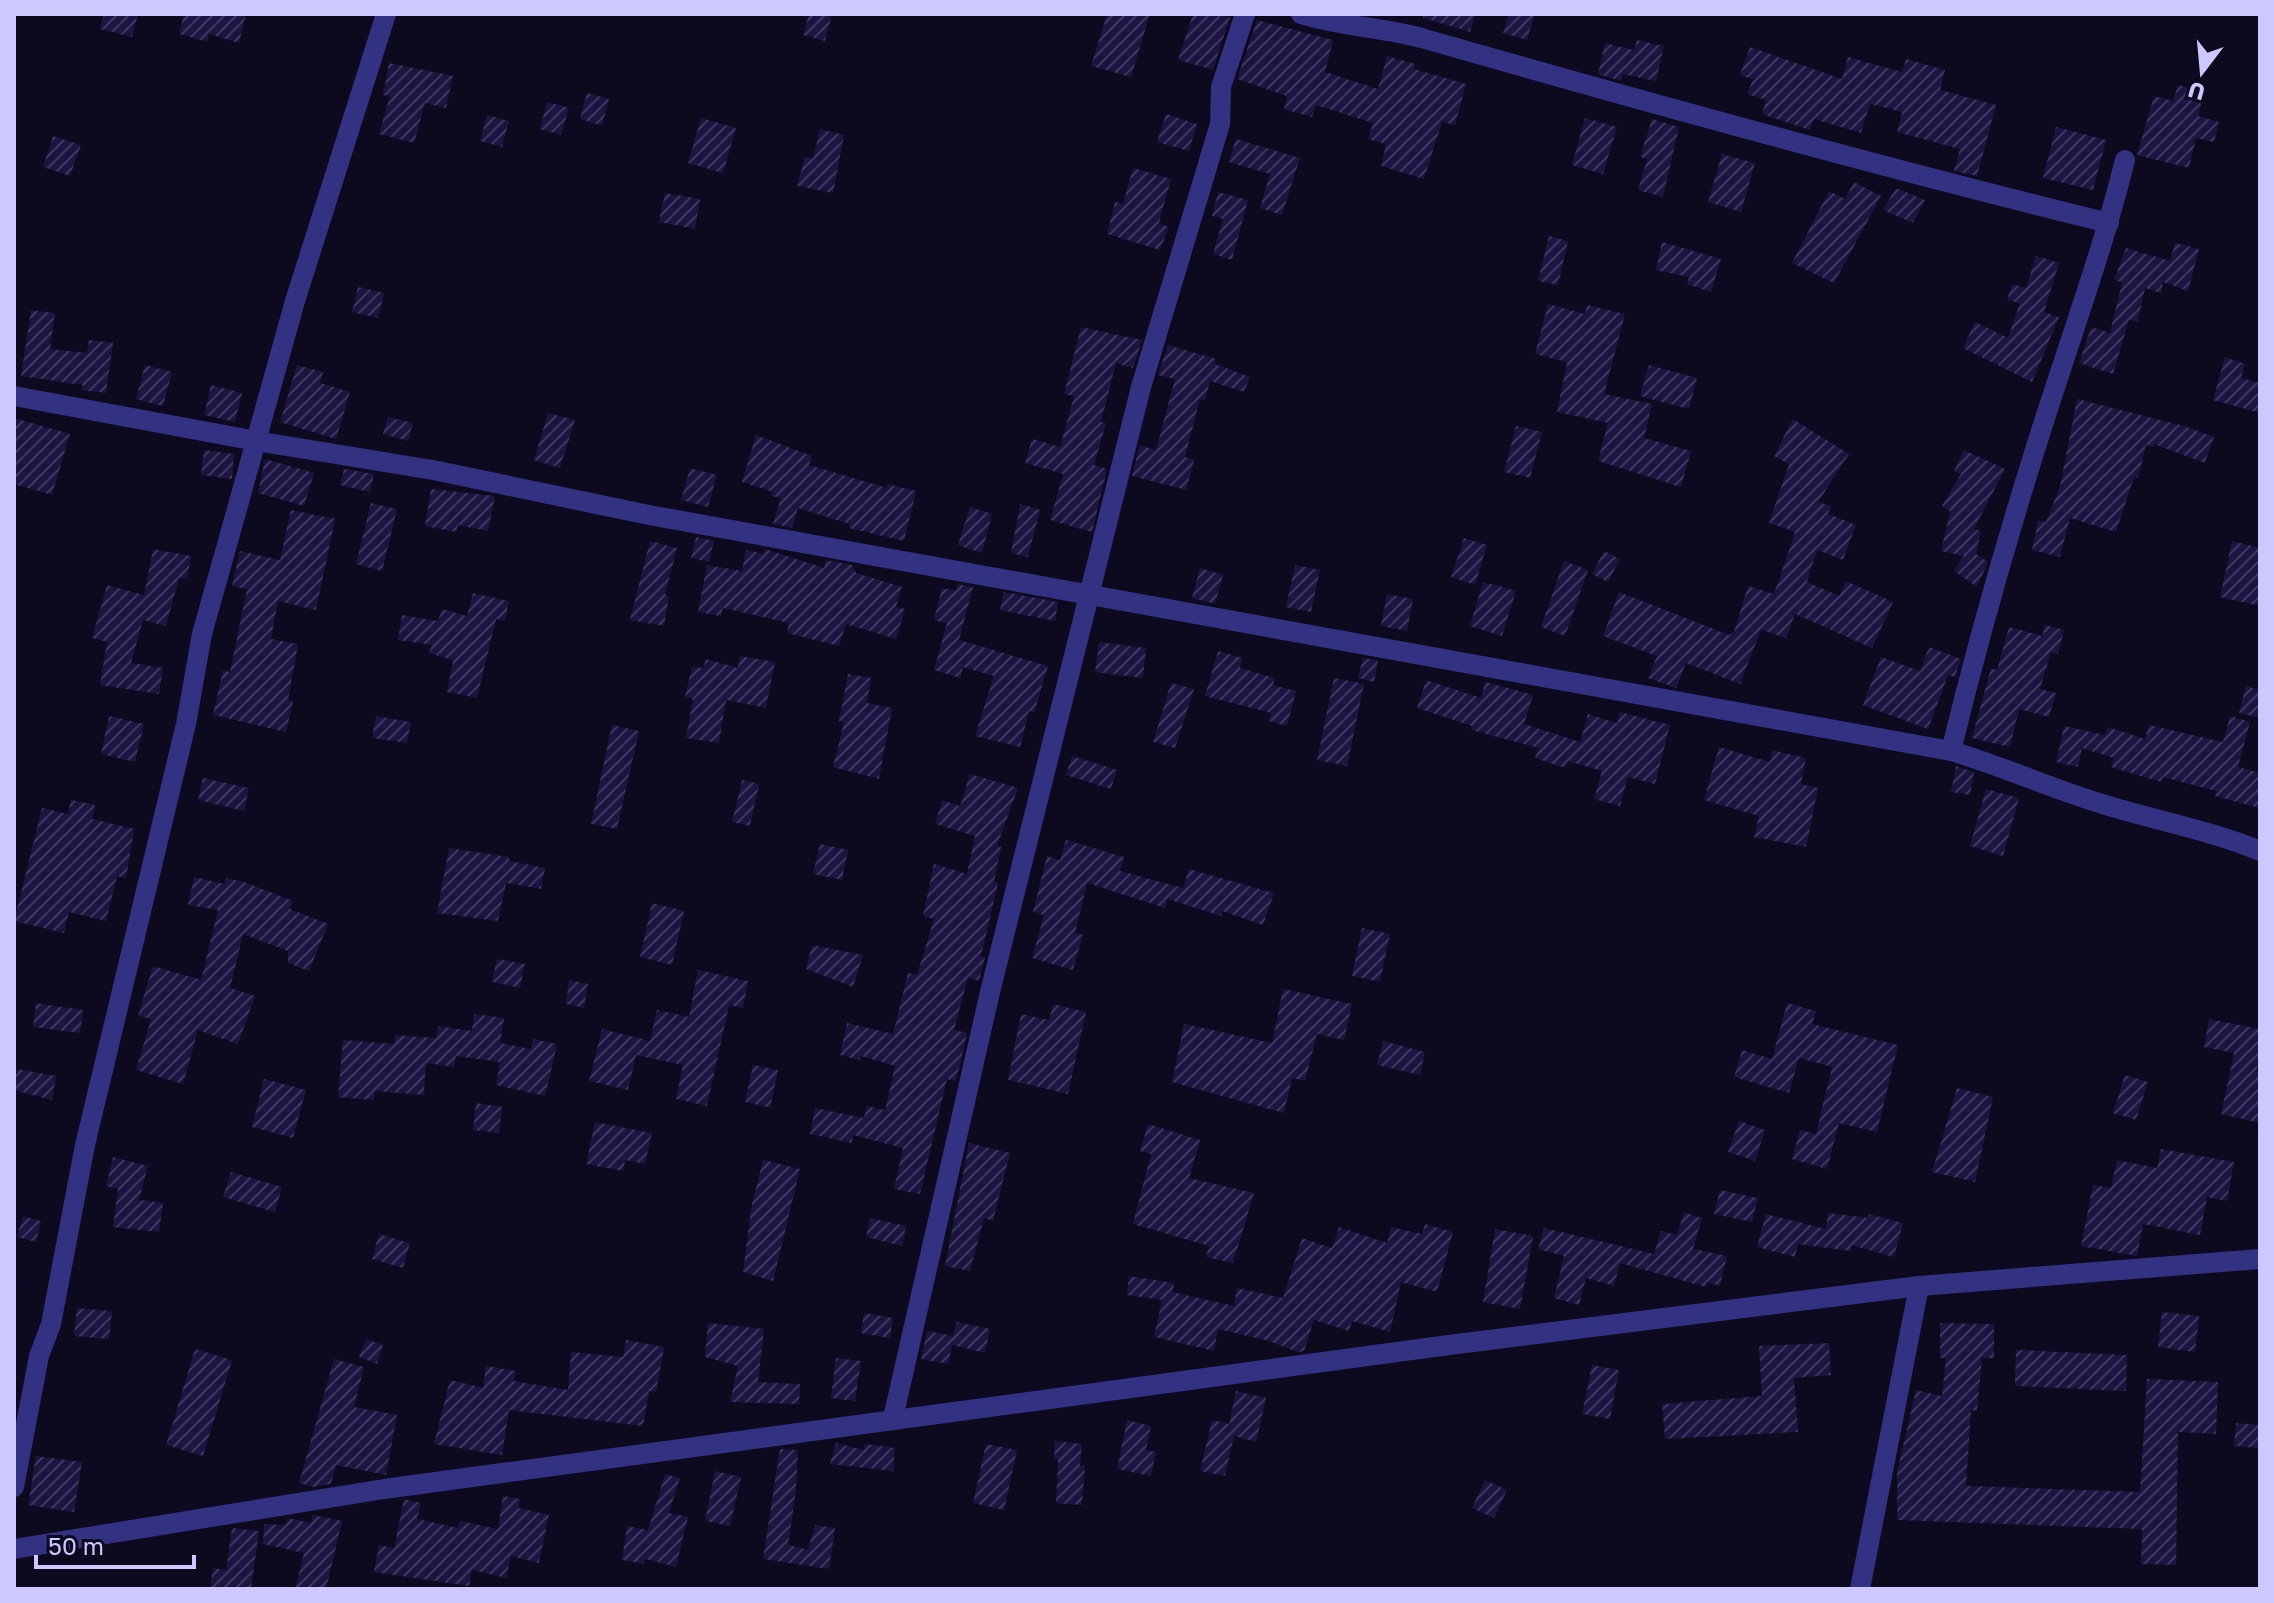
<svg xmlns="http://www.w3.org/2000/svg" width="2274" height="1603" font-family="'Golos Text',sans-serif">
  <defs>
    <pattern id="building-hatch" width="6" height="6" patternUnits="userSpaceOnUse" patternTransform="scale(2)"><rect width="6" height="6" fill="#1d1541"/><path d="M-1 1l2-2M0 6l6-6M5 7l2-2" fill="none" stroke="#3d365e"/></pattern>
  </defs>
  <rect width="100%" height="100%" fill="#0d0a1f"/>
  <g fill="url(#building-hatch)">
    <polygon points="104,14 138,14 132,37 100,29"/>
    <polygon points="184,14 246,14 239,43 209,34 207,42 179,34"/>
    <polygon points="809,14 832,14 825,41 803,35"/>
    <polygon points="1107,14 1150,14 1131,77 1091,66"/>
    <polygon points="1193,14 1230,17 1213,70 1178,60"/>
    <polygon points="1424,14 1475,14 1470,32 1423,18"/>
    <polygon points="1509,14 1535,14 1527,40 1503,33"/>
    <polygon points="1257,20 1333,40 1325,72 1378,89 1387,56 1415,64 1414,69 1466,84 1455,125 1442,122 1424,179 1381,166 1386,144 1368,139 1373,123 1316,105 1312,117 1284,109 1287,96 1237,79"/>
    <polygon points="1637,40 1664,46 1656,81 1623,74 1621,81 1598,74 1605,43 1634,50"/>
    <polygon points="1750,47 1842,79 1848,57 1902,72 1906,59 1945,70 1940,90 1996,105 1977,176 1954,171 1960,149 1897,132 1902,112 1870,104 1861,133 1814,119 1810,130 1762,114 1766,100 1747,94 1753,79 1740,75"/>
    <polygon points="389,63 453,76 446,108 425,103 414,143 379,134 390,96 383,95"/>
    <polygon points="2178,85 2204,92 2198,116 2219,122 2214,142 2196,138 2189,168 2137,155 2154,96 2173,101"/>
    <polygon points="587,93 609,99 602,126 580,119"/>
    <polygon points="547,102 569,108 561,135 540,129"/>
    <polygon points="1166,114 1197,124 1189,151 1157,142"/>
    <polygon points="487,115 509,121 502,147 480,141"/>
    <polygon points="701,118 736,128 723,173 688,163"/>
    <polygon points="1585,118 1617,127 1603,174 1572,165"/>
    <polygon points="1652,119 1679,127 1663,197 1638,190 1647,159 1640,157"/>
    <polygon points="2056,127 2106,140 2093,190 2043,178"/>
    <polygon points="820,129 844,135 833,193 797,186 805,157 813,158"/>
    <polygon points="53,136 81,145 70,176 43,167"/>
    <polygon points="1236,139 1300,158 1282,215 1260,208 1270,174 1229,162"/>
    <polygon points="1722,154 1755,163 1741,212 1708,202"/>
    <polygon points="1133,168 1171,179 1159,223 1169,227 1160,250 1107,234 1115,202 1123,204"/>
    <polygon points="1854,182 1881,196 1834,283 1792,263 1829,191 1845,199"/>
    <polygon points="1896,188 1925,200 1913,223 1883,210"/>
    <polygon points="1218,192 1248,200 1232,260 1213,254 1223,219 1212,216"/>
    <polygon points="665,193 700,199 695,229 659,222"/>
    <polygon points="1549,236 1568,241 1558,285 1538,281"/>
    <polygon points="1662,242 1721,259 1711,292 1687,284 1689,277 1656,270"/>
    <polygon points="2175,243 2199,249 2188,291 2163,282 2161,293 2145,288 2138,322 2129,320 2113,374 2079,363 2091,327 2110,333 2122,282 2114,280 2126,248 2170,261"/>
    <polygon points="2036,256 2059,263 2044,312 2059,317 2032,382 1963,348 1975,322 2008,338 2020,303 2007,300 2012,284 2026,288"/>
    <polygon points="358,287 384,293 378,318 352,312"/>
    <polygon points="1548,304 1585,314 1587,305 1625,314 1604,394 1652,404 1644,438 1691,451 1681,487 1598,461 1608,423 1557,412 1567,362 1535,354"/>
    <polygon points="31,310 55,313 50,349 87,353 89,340 113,343 106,393 82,390 83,385 21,376"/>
    <polygon points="1081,327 1142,340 1133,368 1116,363 1101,422 1106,423 1094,465 1107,469 1092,532 1050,520 1063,474 1025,463 1032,439 1060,447 1074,396 1064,394"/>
    <polygon points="1168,345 1216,359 1215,364 1250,377 1244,392 1210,381 1205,401 1200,399 1185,457 1194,460 1186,490 1132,476 1140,445 1156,450 1175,379 1158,375"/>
    <polygon points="2225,357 2245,364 2241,378 2260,383 2260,413 2213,400"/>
    <polygon points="145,365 172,372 163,406 136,399"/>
    <polygon points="297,365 323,372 320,383 350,392 336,439 280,422"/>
    <polygon points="1649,365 1697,378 1689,409 1640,396"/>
    <polygon points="211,385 242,393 235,422 204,415"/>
    <polygon points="2077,399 2184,426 2214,437 2205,463 2154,444 2154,447 2146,445 2138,478 2134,477 2116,532 2070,518 2060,557 2032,550 2038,521 2046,522 2060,486"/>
    <polygon points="548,413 575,420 560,468 534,460"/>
    <polygon points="388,417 413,423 408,441 383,434"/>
    <polygon points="14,418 70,434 52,495 14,484"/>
    <polygon points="1793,419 1849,454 1818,502 1831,506 1828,514 1856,525 1843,560 1817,550 1807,582 1839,596 1846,581 1893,602 1872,648 1795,614 1786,638 1761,630 1740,684 1686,663 1676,688 1648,678 1657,656 1603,636 1619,592 1729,635 1734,632 1748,586 1774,594 1795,532 1769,523 1789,464 1774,456"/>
    <polygon points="1516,426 1542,432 1530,478 1504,472"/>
    <polygon points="756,435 812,456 809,465 887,488 887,484 916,491 904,541 849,528 850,524 798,508 792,528 773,524 781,498 771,496 773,492 742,482"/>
    <polygon points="204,450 234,454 232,479 201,475"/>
    <polygon points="1964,450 2005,469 1974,529 1981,531 1976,554 1988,562 1977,587 1954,571 1964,556 1941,551 1950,511 1942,506 1961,474 1954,471"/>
    <polygon points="265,459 314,473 304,506 258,493"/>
    <polygon points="690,468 717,475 708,507 681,500"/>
    <polygon points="344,469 374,474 370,492 340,485"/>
    <polygon points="431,489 495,496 488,531 458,525 457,532 425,526"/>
    <polygon points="371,503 397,509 382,571 356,564"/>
    <polygon points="1020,504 1040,510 1028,557 1011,553"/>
    <polygon points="970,507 992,514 982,553 958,545"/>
    <polygon points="291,510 335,519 316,610 278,601 271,639 298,644 288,700 293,701 286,732 213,715 223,670 230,672 247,589 232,586 240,551 280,560"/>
    <polygon points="696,537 714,541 709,562 691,558"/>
    <polygon points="1464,538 1487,545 1475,585 1451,577"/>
    <polygon points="650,541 677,548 665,595 669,596 664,626 630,620"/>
    <polygon points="2232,541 2260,548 2260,606 2220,597"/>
    <polygon points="153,549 191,556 187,579 179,578 166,626 143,620 131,663 163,668 159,694 100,685 107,642 92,638 107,585 144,595"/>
    <polygon points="765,549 824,568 826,560 852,565 856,573 902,587 896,607 905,609 896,639 846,624 839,646 787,633 789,623 723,608 721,616 698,612 707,565 742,571 746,550 764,554"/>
    <polygon points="1604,551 1620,559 1608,582 1592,574"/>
    <polygon points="1564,561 1588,570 1565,636 1541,627"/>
    <polygon points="1295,565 1320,570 1311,612 1286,607"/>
    <polygon points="1200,568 1223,575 1215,604 1192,598"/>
    <polygon points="1483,582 1516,591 1502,636 1470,626"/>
    <polygon points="958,584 973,587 959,640 1048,666 1034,713 1029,711 1020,747 975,736 994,676 963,667 960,678 934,670 947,623 934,620 942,588 956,591"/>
    <polygon points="1004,592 1058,602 1055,621 1000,610"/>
    <polygon points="473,593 509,601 505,621 496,619 477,698 447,692 453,660 429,653 432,645 398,640 402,615 438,621 442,609 467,616"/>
    <polygon points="1387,594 1413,599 1407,631 1381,626"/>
    <polygon points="2045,625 2064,630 2058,654 2051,652 2040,689 2056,693 2049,717 2019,709 2010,747 1972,738 1991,668 1997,670 2009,627 2042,636"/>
    <polygon points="1099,642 1146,648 1143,678 1095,672"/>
    <polygon points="1929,647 1961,659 1955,677 1948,675 1928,729 1863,705 1881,657 1920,671"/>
    <polygon points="1218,651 1242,658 1240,668 1275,678 1273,685 1296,691 1287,726 1269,721 1271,713 1205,696"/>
    <polygon points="740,656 775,662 766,708 726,700 719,743 686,738 693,699 685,697 692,666 703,668 706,659 738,668"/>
    <polygon points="1363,658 1378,660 1374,682 1358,678"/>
    <polygon points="848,674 871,678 867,703 892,708 879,779 833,767 844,722 839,721"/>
    <polygon points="1334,678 1364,684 1347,766 1317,760"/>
    <polygon points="1426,680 1481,698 1485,682 1533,695 1524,724 1580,742 1588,714 1617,723 1620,712 1670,725 1655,784 1628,777 1620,806 1594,799 1602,771 1568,761 1565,768 1535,758 1539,748 1471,730 1472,726 1417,708"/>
    <polygon points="1171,683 1194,689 1175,748 1153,742"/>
    <polygon points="2246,686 2260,690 2260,718 2239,713"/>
    <polygon points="109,716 144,724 135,762 101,754"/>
    <polygon points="376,716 411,722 407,743 372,738"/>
    <polygon points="2230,716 2250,722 2238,767 2260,773 2260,808 2215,796 2216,791 2163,777 2161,782 2111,767 2114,758 2082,748 2078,767 2056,762 2064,726 2105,735 2108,727 2145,739 2149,725 2223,742"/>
    <polygon points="612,725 639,731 617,829 591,824"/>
    <polygon points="1719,747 1770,762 1772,750 1806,758 1801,784 1818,788 1806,847 1754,837 1759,816 1704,800"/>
    <polygon points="1072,756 1117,770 1111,789 1066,775"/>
    <polygon points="1956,766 1974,772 1970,795 1951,792"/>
    <polygon points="970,774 1018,788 997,846 1001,847 994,882 998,883 981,956 985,957 979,981 968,977 954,1030 967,1033 961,1060 956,1081 947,1079 920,1194 894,1189 903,1148 853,1135 852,1143 810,1134 815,1108 864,1118 867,1106 885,1110 895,1066 861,1056 860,1060 840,1055 847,1023 893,1034 908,973 917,975 934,919 923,916 934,864 967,874 975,836 935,824 942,800 960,806"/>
    <polygon points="203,778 249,788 244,811 198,800"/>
    <polygon points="742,780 759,784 750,826 732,822"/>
    <polygon points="1986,789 2019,798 2003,856 1970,846"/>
    <polygon points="71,800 95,805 92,819 134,829 126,878 117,876 106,921 69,912 64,933 14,921 42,808 68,814"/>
    <polygon points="1066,840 1124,857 1120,871 1183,888 1189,869 1274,893 1263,925 1222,911 1221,916 1167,899 1165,908 1087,883 1075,933 1083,935 1073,970 1032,958 1044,915 1033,912 1047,856 1060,860"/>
    <polygon points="820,844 848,850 842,880 813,874"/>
    <polygon points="449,848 509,857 509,861 545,868 541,889 506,883 498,921 437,913"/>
    <polygon points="194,877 225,884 226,878 247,883 293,901 290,909 328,924 309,971 288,963 288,951 243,934 230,988 255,996 238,1044 198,1030 183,1084 136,1070 151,1019 138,1016 153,966 201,980 218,910 188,905"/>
    <polygon points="652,903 684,911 672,965 640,957"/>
    <polygon points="1362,928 1390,934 1380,982 1352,976"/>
    <polygon points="812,945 863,955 853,987 806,969"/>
    <polygon points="497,959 525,964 520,988 492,982"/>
    <polygon points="698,970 748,981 743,1008 729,1005 707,1106 676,1099 683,1065 636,1055 628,1090 589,1081 602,1029 650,1041 657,1010 689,1017"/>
    <polygon points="569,980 588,984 584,1008 566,1004"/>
    <polygon points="1283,989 1352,1004 1344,1040 1317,1034 1305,1081 1292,1078 1284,1113 1172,1082 1184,1024 1272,1043"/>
    <polygon points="36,1003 83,1010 80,1033 33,1027"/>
    <polygon points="1787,1003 1816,1011 1812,1024 1898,1045 1877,1132 1839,1123 1827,1169 1792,1159 1800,1130 1816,1134 1832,1067 1799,1058 1789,1093 1734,1077 1742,1050 1772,1059"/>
    <polygon points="1053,1004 1086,1012 1068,1094 1008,1080 1021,1014 1049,1020"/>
    <polygon points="474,1014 504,1018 500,1043 531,1049 533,1039 557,1044 545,1096 496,1085 500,1062 456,1056 454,1067 426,1063 424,1095 375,1091 374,1100 338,1097 343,1040 394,1044 395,1035 436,1038 438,1026 472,1031"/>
    <polygon points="2209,1019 2260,1029 2257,1072 2260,1073 2260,1123 2221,1114 2234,1053 2204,1047"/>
    <polygon points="1383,1041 1425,1052 1420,1075 1377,1065"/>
    <polygon points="753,1065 778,1070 770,1108 745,1102"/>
    <polygon points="17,1069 56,1076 52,1100 14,1090"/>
    <polygon points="2125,1075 2148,1082 2136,1120 2113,1113"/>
    <polygon points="264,1079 306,1090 293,1138 252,1127"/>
    <polygon points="1957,1088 1993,1097 1975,1182 1932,1172"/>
    <polygon points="476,1103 502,1107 499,1133 473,1130"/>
    <polygon points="1739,1121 1765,1130 1755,1161 1728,1152"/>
    <polygon points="595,1122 652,1133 645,1164 625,1160 623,1171 586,1164"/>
    <polygon points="1148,1124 1200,1140 1189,1178 1254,1193 1233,1263 1206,1257 1209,1246 1133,1224 1151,1154 1140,1151"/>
    <polygon points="969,1143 1010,1153 993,1221 984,1218 970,1271 945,1266"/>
    <polygon points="2161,1149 2234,1162 2227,1201 2207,1197 2200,1235 2143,1224 2137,1256 2081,1246 2093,1185 2111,1188 2117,1160 2157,1168"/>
    <polygon points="113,1157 148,1166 139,1200 163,1203 159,1232 113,1227 118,1189 106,1186"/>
    <polygon points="763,1160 800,1169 773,1281 743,1272 751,1209"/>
    <polygon points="231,1172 282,1187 275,1212 223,1197"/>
    <polygon points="1720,1190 1758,1198 1752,1222 1714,1214"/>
    <polygon points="1684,1212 1702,1218 1693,1249 1727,1256 1720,1286 1707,1282 1706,1287 1620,1263 1614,1286 1586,1278 1579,1305 1554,1298 1564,1256 1538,1249 1544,1228 1654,1254 1661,1231 1677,1235"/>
    <polygon points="1828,1213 1868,1218 1869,1214 1903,1223 1894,1257 1851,1245 1851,1251 1798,1244 1795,1257 1757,1247 1766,1214 1826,1229"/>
    <polygon points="23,1216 41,1221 36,1242 17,1237"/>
    <polygon points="870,1218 906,1226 902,1246 866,1237"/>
    <polygon points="1425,1224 1453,1232 1437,1292 1401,1282 1390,1332 1352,1321 1349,1331 1314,1320 1304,1351 1298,1352 1269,1341 1218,1329 1214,1351 1154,1337 1162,1300 1127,1295 1129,1276 1174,1283 1173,1292 1234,1306 1237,1288 1283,1298 1302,1238 1332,1248 1339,1227 1387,1243 1391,1227 1422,1234"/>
    <polygon points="1495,1229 1533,1236 1520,1309 1483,1302"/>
    <polygon points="379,1234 410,1243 403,1268 372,1259"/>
    <polygon points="77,1308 112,1311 109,1339 74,1336"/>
    <polygon points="2162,1312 2199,1316 2195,1352 2158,1347"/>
    <polygon points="864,1313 893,1318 890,1338 861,1333"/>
    <polygon points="957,1322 990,1329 985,1353 952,1345 948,1364 921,1359 927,1331 953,1336"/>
    <polygon points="708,1323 764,1329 758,1382 800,1384 799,1404 730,1402 738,1366 705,1357"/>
    <polygon points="1940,1323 1994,1324 1994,1358 1982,1358 1977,1411 1971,1410 1966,1486 2140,1492 2147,1379 2218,1382 2216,1434 2178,1432 2176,1565 2141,1564 2142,1529 1897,1520 1897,1472 1916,1390 1942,1396 1946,1358 1940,1358"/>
    <polygon points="366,1339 383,1345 377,1364 359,1357"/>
    <polygon points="626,1340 664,1347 656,1392 649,1391 643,1426 509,1410 502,1455 434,1444 450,1380 483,1388 486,1366 516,1371 514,1381 568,1390 571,1352 623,1357"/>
    <polygon points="1829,1343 1831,1375 1794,1378 1798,1432 1665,1439 1662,1404 1762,1396 1759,1346"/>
    <polygon points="195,1349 232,1360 203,1456 166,1445"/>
    <polygon points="2016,1350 2127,1355 2126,1391 2015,1386"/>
    <polygon points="836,1358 861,1361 855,1401 831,1398"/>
    <polygon points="334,1359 364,1367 354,1407 397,1415 386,1475 336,1465 331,1484 314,1487 299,1483"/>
    <polygon points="1592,1365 1619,1370 1610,1419 1582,1414"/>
    <polygon points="1236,1391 1266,1398 1256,1442 1234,1436 1225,1476 1200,1471 1212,1420 1229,1424"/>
    <polygon points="1127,1420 1151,1426 1146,1450 1156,1452 1151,1476 1117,1469"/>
    <polygon points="2236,1423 2260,1425 2258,1448 2234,1446"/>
    <polygon points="1055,1441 1082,1444 1080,1465 1085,1465 1082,1505 1056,1503 1058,1460 1054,1459"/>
    <polygon points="836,1443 864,1450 865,1444 895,1448 893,1471 830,1464"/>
    <polygon points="986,1444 1017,1450 1004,1510 973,1503"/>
    <polygon points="780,1449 798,1450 796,1490 788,1545 808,1550 815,1525 835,1528 829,1569 763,1559"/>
    <polygon points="36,1456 82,1462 74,1512 28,1505"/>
    <polygon points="715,1471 741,1477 730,1526 705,1521"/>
    <polygon points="665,1474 680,1478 669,1513 688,1517 676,1567 645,1559 644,1564 622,1560 627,1526 648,1530"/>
    <polygon points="1485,1480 1507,1490 1494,1518 1472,1508"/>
    <polygon points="503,1496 520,1499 518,1508 549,1515 539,1563 511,1556 506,1578 472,1570 469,1586 374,1572 379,1545 394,1548 404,1499 421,1503 417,1519 458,1528 460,1521 498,1529"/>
    <polygon points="313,1515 342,1521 326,1589 295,1589 304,1553 263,1544 264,1524 285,1525 288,1518 311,1523"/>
    <polygon points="232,1528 259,1531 251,1589 210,1589 213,1568 226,1570"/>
  </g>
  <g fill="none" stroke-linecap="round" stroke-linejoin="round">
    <g stroke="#323182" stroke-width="20">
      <path d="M386,14L295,301L256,441L433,470L649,515L1951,751C1999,765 2043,785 2090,800C2146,819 2205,828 2260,851"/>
      <path d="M1301,14C1342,27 1384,27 1425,39C1652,104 1880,167 2109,223"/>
      <polyline points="14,396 256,441 202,634 186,724 85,1145 51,1324 39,1356 14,1487"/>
      <path d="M1951,751C1977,644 2007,538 2040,434C2069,342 2102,253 2125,160"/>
      <polyline points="893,1418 990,992 1141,387 1220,124 1221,87 1245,14"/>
      <polyline points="14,1549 384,1489 1449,1345 1919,1286 2260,1259"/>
      <polyline points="1860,1589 1919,1286"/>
    </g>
  </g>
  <rect width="2274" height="1603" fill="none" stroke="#cdc8ff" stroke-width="32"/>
  <g transform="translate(2202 72) rotate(196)" stroke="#0d0a1f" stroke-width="6" paint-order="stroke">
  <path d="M0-6L14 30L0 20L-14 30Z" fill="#cdc8ff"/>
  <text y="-12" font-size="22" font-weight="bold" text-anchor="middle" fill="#cdc8ff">U</text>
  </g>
  <path d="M36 1555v12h158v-12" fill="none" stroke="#cdc8ff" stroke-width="4"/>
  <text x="48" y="1555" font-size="24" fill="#cdc8ff" stroke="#0d0a1f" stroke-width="6" paint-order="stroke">50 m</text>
</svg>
